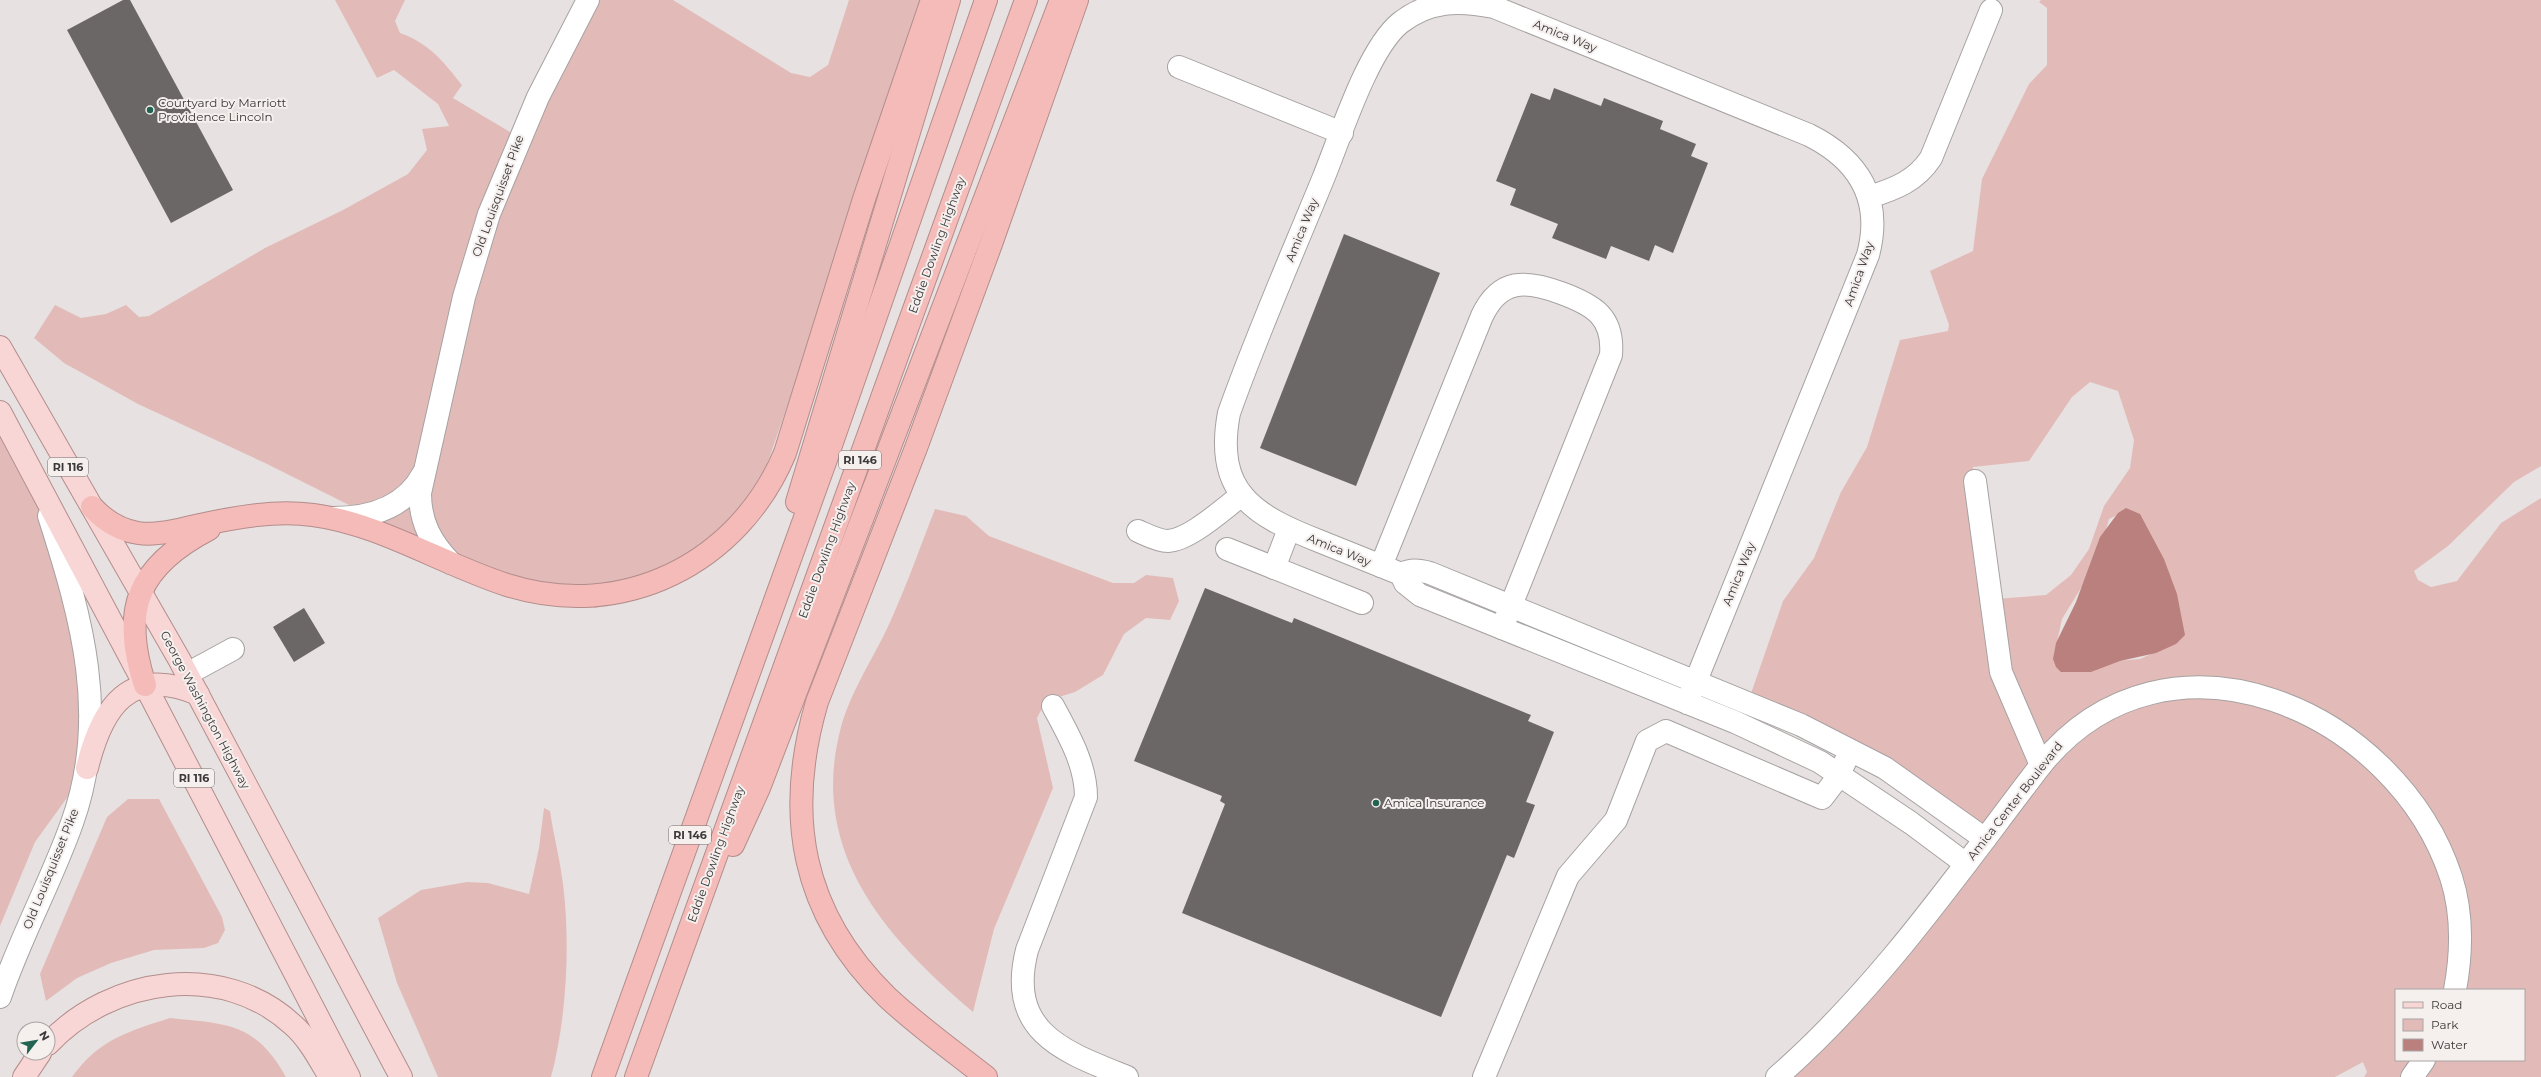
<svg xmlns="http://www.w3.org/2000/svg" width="2541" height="1077" font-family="Montserrat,sans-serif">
  <rect width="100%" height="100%" fill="#e7e2e1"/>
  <g fill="#e2bbb9" fill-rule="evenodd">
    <path d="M335,0H405L395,21L400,33C430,44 442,60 462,85L453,98L510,132L516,133L584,0H673L791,73L810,77L828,65L849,0H928L755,499L666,588L596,608L546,605L457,576L393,527L265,463L138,404L64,363L34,338L55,305L81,318L106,314L126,305L139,317L149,316L265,248L343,210L408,174L427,150L422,129L449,126L438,104L394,70L377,78Z"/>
    <path d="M2041,0H2541V466L2514,482L2448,546L2414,571L2418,580L2431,587L2457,581L2501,523L2541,498V1077H2364L2367,1072L2363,1062L2335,1077H1772L1891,956L1976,841L1875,766L1747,705L1783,601L1814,558L1841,492L1867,447L1900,340L1948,331L1949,325L1930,271L1973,251L1982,179L2029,84L2047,65V8L2039,2ZM2090,382L2118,391L2134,440L2130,468L2104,506L2089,549L2071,575L2046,595L1983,600L1974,563L1973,467L2029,461L2072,397ZM2128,510L2175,643L2140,659L2069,665L2057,642L2062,619L2097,562L2109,519ZM2396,990H2524V1060H2396Z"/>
    <polygon points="0,431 49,522 84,683 77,784 35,842 0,926"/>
    <path d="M935,509L966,516L989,536L1113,583H1134L1146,575L1173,578L1179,601L1170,620L1146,618L1124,634L1103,675L1075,692L1046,701L1037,718L1053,788L994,929L973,1012C887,939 809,853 840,731C850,691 874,658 890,622C907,585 920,547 935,509Z"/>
    <polygon points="128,799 159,799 222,917 225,930 218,943 204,948 154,950 111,963 77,978 46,1001 40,974 107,817"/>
    <path d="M544,808L550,811C553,833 559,855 562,877C571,938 567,1018 551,1077H438L397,983L378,918L421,890L467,882L488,883L529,894L539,848Z"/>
    <path d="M170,1018C227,1024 255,1022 286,1077H72C98,1040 129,1031 170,1018Z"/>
  </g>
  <polygon fill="#b9807e" points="2126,508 2140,514 2164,559 2177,594 2185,635 2176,644 2156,653 2120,661 2091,672 2061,672 2056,667 2053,659 2056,643 2076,602 2100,537 2118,513"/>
  <g fill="#6c6767">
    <polygon points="123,0 130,0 233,190 171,223 67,30"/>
    <polygon points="1554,88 1601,106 1604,98 1663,121 1660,129 1696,144 1691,156 1708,163 1673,253 1655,245 1649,261 1611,246 1606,259 1552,238 1558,224 1510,205 1516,189 1496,181 1531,93 1550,100"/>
    <polygon points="1344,234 1440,273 1356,486 1260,448"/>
    <polygon points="1205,588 1292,623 1294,618 1531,715 1528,721 1554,732 1526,802 1535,805 1514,858 1507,855 1441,1017 1182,913 1225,804 1220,801 1222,796 1134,761"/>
    <polygon points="304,608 325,643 294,662 273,627"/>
  </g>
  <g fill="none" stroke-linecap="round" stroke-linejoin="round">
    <g stroke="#a7a2a2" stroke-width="24">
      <g id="minor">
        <polyline points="1179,67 1342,133"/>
        <path d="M1869,197C1895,189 1916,181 1931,158L1991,10"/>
        <polyline points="1975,481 2001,672 2041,765"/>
        <path d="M333,518C369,518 405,508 423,474"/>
        <path d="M1138,531C1147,535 1158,541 1168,541C1190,540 1224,508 1242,495"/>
        <polyline points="1227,549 1362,603"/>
        <path d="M451,563C431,543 420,522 420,493L464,297L489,214L538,97L588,0"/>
        <path d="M1381,566L1482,316C1500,278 1526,280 1561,293C1594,305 1614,317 1611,355L1502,628"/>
        <polyline points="1274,568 1289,529"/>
        <path d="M1401,574C1411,569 1419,570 1430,573L1801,725L1885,768L1985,839"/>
        <polyline points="187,674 233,649"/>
        <path d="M1687,703L1868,255C1883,199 1859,160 1809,135L1494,7C1459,0 1429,0 1400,23C1367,50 1340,138 1323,179C1291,257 1257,334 1229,413C1214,492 1253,515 1319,541C1346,552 1374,563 1401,574L1405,583L1420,595L1735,722L1820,762L1911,823L1966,864"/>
        <path d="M1053,706C1068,734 1086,764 1086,797L1027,950C1006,1033 1065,1052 1127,1077"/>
        <path d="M0,997C20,938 51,882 72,823C110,717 82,619 49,516"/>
        <polyline points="1484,1077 1568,876 1616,820 1647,741 1666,731 1822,798 1835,781 1845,762"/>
        <path d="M1777,1077C1880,987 1958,873 2041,765C2167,609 2396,710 2451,877C2463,914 2462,952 2455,990"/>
        <polyline points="2412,1077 2424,1060"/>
      </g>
    </g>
    <g stroke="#b38d8c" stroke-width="24">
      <g id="major">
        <polyline points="0,347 179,659 401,1077"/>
        <polyline points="0,412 145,685 349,1077"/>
        <path d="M87,768C102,707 129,665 198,694"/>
        <path d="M48,1044C111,977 223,960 293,1025C309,1039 319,1059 330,1077"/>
        <polyline points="24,1077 40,1053"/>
      </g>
    </g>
    <g stroke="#b38d8c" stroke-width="24">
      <g id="highway">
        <polyline points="797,502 949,0"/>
        <path d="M92,507C105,521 119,530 138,533C159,536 180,529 200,525C237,517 275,510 313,515C378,523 444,565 507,585C623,622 739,563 785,453L864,199L932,0"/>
        <path d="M145,685C120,609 138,566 209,529"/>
        <polyline points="733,845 759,788 1061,0"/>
        <polyline points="603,1077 829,451 986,0"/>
        <polyline points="636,1077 1026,0"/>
        <path d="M986,1077C953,1051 918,1026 887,997C801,913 784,815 817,702L916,448L991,244L1077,0"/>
      </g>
    </g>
    <use href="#minor" stroke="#fff" stroke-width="22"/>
    <use href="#major" stroke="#f8d6d5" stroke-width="22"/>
    <use href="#highway" stroke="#f4bbb9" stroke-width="22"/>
  </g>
  <g fill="#226351" stroke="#f5efee" stroke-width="1.5">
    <circle cx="150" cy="110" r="4"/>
    <circle cx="1376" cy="803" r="4"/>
  </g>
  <g text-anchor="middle" stroke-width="4" stroke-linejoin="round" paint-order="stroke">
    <g fill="#f5efee" stroke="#726f6f" stroke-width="1">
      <rect x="839" y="451" width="42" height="18" rx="3"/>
      <rect x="48" y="458" width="40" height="18" rx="3"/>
      <rect x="174" y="769" width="40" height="18" rx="3"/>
      <rect x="669" y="826" width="42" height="18" rx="3"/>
    </g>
    <g font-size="11" font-weight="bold" fill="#3a3838">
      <text x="860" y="464">RI 146</text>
      <text x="68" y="471">RI 116</text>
      <text x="194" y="782">RI 116</text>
      <text x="690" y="839">RI 146</text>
    </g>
    <g font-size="12" fill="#3a3838" stroke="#f5efee">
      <text transform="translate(1565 36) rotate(22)" y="4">Amica Way</text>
      <text transform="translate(498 196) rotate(-70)" y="4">Old Louisquisset Pike</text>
      <text transform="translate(1302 230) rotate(-68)" y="4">Amica Way</text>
      <text transform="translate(937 245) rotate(-70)" y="4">Eddie Dowling Highway</text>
      <text transform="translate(1859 274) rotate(-71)" y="4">Amica Way</text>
      <text transform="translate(827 550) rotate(-70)" y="4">Eddie Dowling Highway</text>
      <text transform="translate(1339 550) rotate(22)" y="4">Amica Way</text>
      <text transform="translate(1739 574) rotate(-68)" y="4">Amica Way</text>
      <text transform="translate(205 710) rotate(62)" y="4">George Washington Highway</text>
      <text transform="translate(2015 801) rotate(-52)" y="4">Amica Center Boulevard</text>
      <text transform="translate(716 854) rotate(-70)" y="4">Eddie Dowling Highway</text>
      <text transform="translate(51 869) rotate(-68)" y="4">Old Louisquisset Pike</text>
    </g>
    <g font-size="12" fill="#3a3838" stroke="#f5efee" text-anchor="start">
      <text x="158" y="107">Courtyard by Marriott<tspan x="158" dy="14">Providence Lincoln</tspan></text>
      <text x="1384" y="807">Amica Insurance</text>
    </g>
  </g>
  <rect x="2395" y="989" width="130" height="72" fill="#f5efee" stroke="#aaa6a5"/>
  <rect x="2403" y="1002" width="20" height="6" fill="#f8d6d5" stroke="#aaa6a5"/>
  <text x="2431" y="1009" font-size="12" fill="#3a3838">Road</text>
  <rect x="2403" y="1019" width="20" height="12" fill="#e2bbb9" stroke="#aaa6a5"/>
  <text x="2431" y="1029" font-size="12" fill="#3a3838">Park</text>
  <rect x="2403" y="1039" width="20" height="12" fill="#b9807e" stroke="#aaa6a5"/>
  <text x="2431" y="1049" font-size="12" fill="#3a3838">Water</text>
  <g transform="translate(36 1041) rotate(59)"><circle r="19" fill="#f5efee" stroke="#aaa6a5"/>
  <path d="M0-3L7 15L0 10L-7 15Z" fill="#226351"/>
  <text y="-6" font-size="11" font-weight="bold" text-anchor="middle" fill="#3a3838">N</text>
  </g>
</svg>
